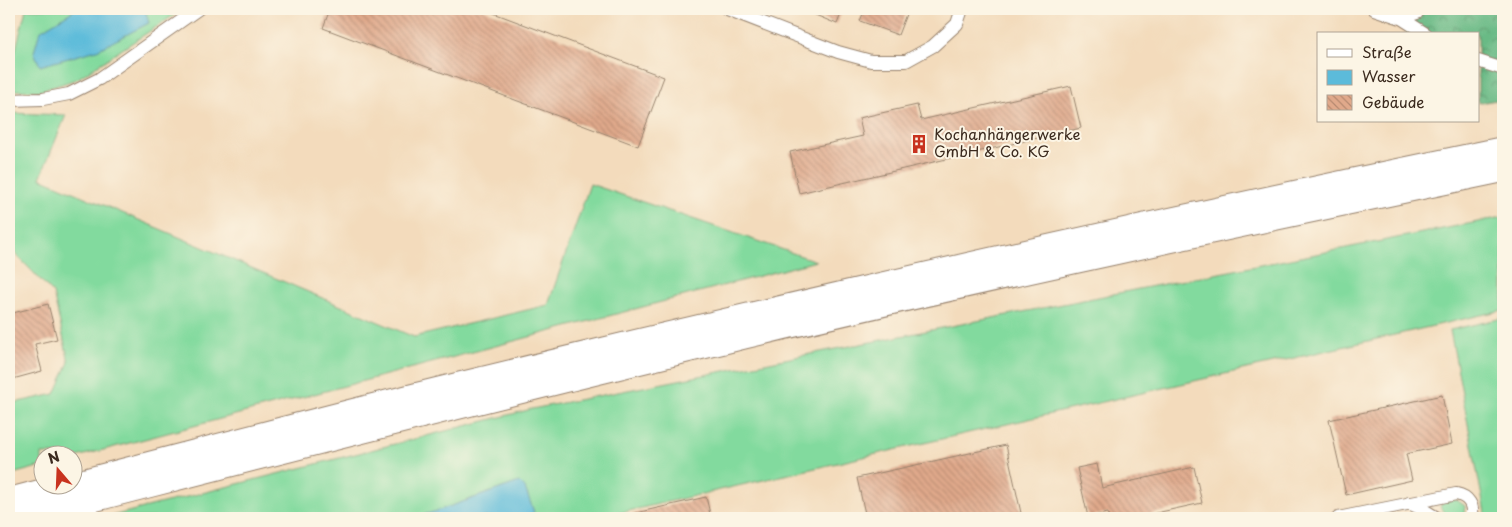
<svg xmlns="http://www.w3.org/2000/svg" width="1512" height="527" font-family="'Playpen Sans',sans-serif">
  <defs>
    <pattern id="forest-crowns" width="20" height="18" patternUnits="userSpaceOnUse" patternTransform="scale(1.25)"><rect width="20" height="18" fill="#69ba85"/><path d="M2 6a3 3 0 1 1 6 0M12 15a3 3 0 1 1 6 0" fill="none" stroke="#58976c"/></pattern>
    <pattern id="building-back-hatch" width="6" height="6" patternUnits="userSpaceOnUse" patternTransform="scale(1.25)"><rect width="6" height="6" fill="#e0a98b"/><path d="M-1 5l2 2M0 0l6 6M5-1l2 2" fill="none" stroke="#b78a71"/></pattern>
  </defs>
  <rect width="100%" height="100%" fill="#fcf5e5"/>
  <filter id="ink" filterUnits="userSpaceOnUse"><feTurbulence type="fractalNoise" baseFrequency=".02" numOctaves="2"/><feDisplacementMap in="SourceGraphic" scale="10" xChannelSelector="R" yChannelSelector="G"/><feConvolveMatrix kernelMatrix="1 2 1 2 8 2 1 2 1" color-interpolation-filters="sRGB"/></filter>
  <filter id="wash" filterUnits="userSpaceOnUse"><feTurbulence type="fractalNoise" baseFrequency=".0096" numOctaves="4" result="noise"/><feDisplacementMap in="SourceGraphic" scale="20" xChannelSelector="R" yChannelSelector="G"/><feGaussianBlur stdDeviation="1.12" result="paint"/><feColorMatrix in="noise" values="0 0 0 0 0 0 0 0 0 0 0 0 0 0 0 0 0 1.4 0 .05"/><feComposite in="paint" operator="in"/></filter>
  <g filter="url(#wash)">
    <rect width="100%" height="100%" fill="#f3dbbc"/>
    <g fill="#82da9e" stroke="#5e825e">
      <polygon points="26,9 172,9 179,12 77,79 40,91 9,90 9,76"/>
      <polygon points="9,113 66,115 40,178 414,337 548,305 590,184 816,261 73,458 72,454 42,454 42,466 9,475 9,404 55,394 69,362 53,293 9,247"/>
      <polygon points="1503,217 1503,310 598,518 104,518 532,409"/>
      <polygon points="1503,318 1503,518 1486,518 1450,330"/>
      <polygon points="1457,500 1465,506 1464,514 1459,518 1453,518 1442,510 1440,506 1445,501"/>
    </g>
    <polygon fill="url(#forest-crowns)" stroke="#527252" points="1411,9 1503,9 1503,99 1478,103 1478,34 1406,34"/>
    <g fill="#5cbbda" stroke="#4c727c">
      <polygon points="76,9 145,9 149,23 97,50 40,66 34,52 40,31"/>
      <polygon points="519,482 525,488 534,512 528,517 412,518 437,511"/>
    </g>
    <g id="blocks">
      <g fill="url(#building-back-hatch)">
        <polygon points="330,9 483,9 664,77 638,146 323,28"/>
        <polygon points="801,9 843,9 837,24"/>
        <polygon points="865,9 908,9 898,35 860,21"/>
        <polygon points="1071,86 1081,128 799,193 790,152 863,136 859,118 917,105 921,120"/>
        <polygon points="48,304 57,339 35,344 42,371 9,380 9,314"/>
        <polygon points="1442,395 1452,444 1406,454 1412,480 1346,495 1329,420"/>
        <polygon points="1006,445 1021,513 1009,516 1009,518 866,518 857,478"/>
        <polygon points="1097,464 1102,488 1194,467 1202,503 1133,518 1109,518 1108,513 1088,517 1077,468"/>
        <polygon points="706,497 711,518 631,518 631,514"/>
      </g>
    </g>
  </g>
  <g filter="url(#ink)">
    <use href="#blocks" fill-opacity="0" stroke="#97826d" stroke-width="1"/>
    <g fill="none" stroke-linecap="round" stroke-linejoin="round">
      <g stroke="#97826d" stroke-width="14">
        <g id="minor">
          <polyline points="727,9 838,52 871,61 906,61 933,46 957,24 962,9"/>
          <polyline points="1374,9 1401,18 1426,34"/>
          <polyline points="1401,18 1417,13 1419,9"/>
          <polyline points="1478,61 1503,69"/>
          <polyline points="9,100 43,99 69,94 99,79 198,9"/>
          <polyline points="1409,503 1424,510 1437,518"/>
          <path d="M1338,518L1456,494C1468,496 1475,506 1471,518"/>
        </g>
      </g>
      <g stroke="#97826d" stroke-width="26">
        <g id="motorway">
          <path d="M72,484C204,450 334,415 466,383C810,299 1156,221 1503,149"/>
          <polyline points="9,500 70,484"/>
          <path d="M21,518C256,458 490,397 726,341C984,279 1244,224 1503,170"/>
        </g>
      </g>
      <use href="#minor" stroke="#fff" stroke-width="12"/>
      <use href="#motorway" stroke="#fff" stroke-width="24"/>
    </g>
  </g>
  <defs>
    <g id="building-bare" transform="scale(1.5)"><path d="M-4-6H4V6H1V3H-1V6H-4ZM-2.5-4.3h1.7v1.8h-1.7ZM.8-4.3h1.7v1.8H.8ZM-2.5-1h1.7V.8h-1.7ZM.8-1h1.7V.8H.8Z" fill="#c8321e" stroke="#fcf5e5" stroke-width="2.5" paint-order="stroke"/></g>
  </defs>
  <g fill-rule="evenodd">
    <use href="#building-bare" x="919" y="144"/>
  </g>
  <g text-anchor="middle" stroke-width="4" stroke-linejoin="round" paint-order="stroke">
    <g font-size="15" fill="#3b2a1e" stroke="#fcf5e5" text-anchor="start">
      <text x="934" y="140">Kochanhängerwerke<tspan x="934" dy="17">GmbH &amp; Co. KG</tspan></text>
    </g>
  </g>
  <rect width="1512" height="527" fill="none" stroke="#fcf5e5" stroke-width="30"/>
  <rect x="1317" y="32" width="162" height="90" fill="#fcf5e5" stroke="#afa495"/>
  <rect x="1327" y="49" width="25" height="8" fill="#ffffff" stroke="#afa495"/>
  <text x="1362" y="58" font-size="15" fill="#3b2a1e">Straße</text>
  <rect x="1327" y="70" width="25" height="15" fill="#5cbbda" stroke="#afa495"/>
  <text x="1362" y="82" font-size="15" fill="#3b2a1e">Wasser</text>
  <rect x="1327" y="95" width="25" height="15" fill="url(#building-back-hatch)" stroke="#afa495"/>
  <text x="1362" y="108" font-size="15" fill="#3b2a1e">Gebäude</text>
  <g transform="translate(58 470) rotate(341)"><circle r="24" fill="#fcf5e5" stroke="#afa495"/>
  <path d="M0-4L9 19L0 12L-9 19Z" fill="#c8321e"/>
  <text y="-8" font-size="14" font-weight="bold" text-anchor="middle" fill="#3b2a1e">N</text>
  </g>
</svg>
